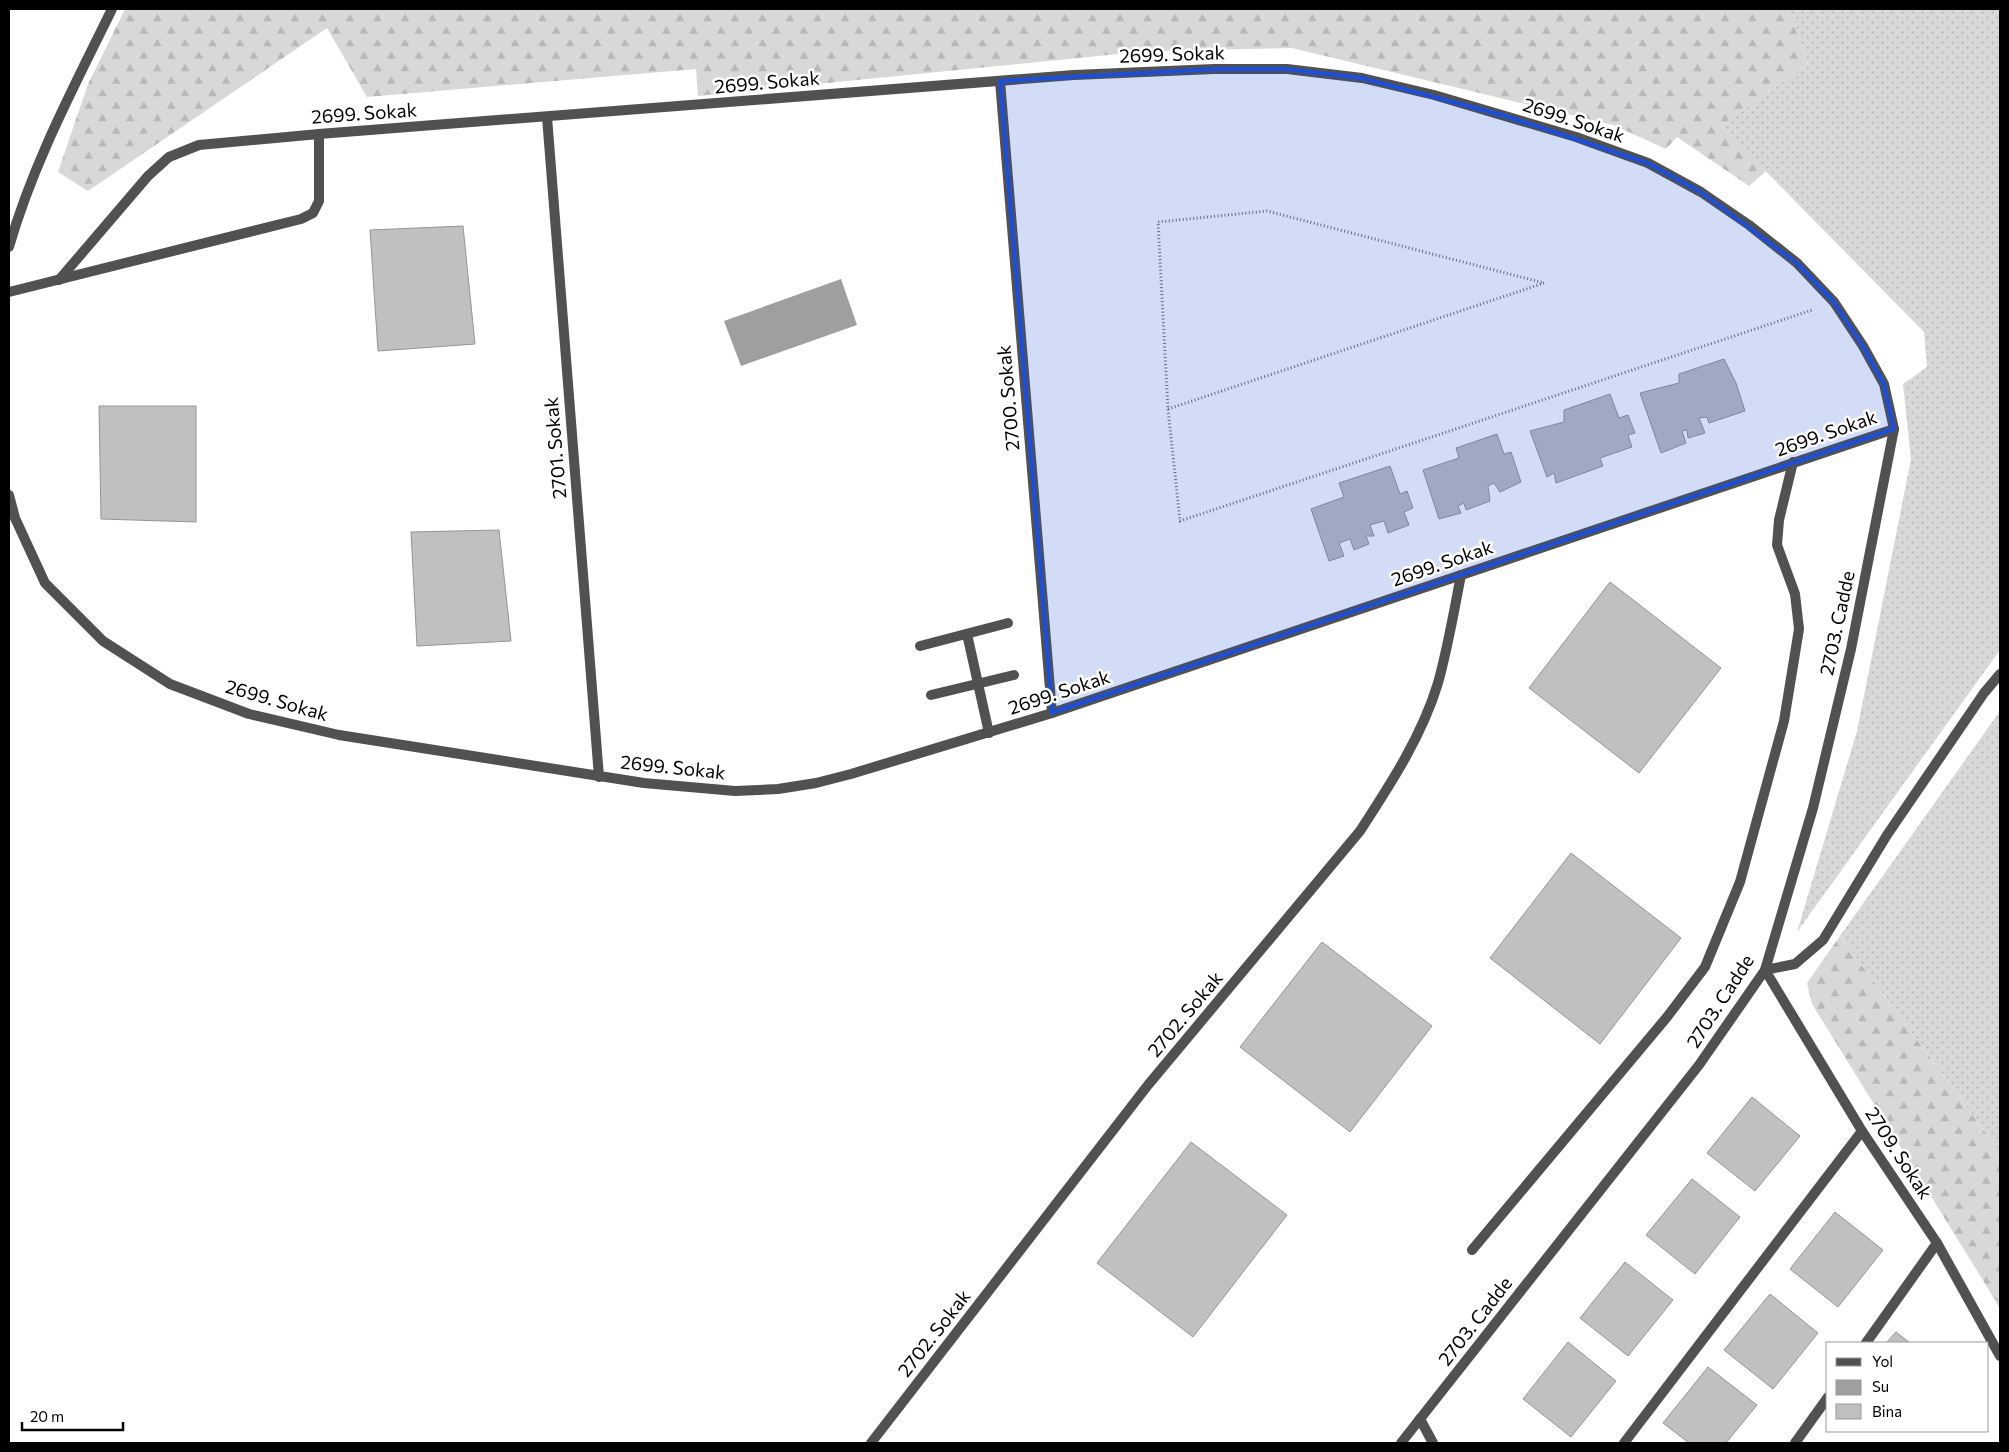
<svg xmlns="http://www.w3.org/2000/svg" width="2009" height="1452" font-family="Commissioner,sans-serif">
  <defs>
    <pattern id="grass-dots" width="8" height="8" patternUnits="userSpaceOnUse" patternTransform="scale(1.25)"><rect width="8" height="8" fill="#d8d8d8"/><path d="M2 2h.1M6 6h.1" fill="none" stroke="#b8b8b8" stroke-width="1.8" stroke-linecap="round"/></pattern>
    <pattern id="forest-firs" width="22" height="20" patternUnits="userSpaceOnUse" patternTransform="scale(1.25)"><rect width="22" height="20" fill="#d8d8d8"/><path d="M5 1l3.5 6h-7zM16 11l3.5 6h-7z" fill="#b8b8b8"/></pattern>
    <pattern id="park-crowns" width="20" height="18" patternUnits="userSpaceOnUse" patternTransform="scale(1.25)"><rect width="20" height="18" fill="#d8d8d8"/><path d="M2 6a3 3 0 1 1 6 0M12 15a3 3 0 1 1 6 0" fill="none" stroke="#b8b8b8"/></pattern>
  </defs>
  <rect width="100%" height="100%" fill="#fff"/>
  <g fill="url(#grass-dots)">
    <polygon points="1788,9 2000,9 2000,650 1797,932 1857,731 1911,459 1903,384 1927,367 1924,332 1721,126 1808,63"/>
    <polygon points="2000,711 2000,1152 1840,936"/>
  </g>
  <g fill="url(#forest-firs)">
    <polygon points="125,9 1788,9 1808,63 1721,126 1766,171 1749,186 1677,137 1666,149 1613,125 1292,48 1148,51 698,96 696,69 367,97 327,28 88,191 58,172 88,84"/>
    <polygon points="1840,936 2000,1152 2000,1277 1989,1290 1812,1004 1807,983"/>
  </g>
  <polygon fill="url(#park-crowns)" points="2000,1277 2000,1309 1989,1290"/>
  <polygon fill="#9f9f9f" points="841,279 857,325 741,366 724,321"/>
  <g fill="#c0c0c0" stroke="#959595">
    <polygon points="463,226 475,344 378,351 370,230"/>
    <polygon points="1724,359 1736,383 1745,411 1709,423 1707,417 1699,418 1705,433 1688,438 1687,430 1682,431 1686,443 1661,453 1640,393 1679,383 1679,374"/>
    <polygon points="1610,394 1619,418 1628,415 1635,433 1628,435 1632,447 1600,458 1603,466 1556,483 1554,473 1547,477 1530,431 1564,422 1564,410"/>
    <polygon points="99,406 196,406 196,522 101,519"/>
    <polygon points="1497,434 1504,454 1511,452 1521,482 1500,492 1494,483 1488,486 1490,501 1466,510 1464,503 1458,506 1461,513 1439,519 1423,470 1459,458 1456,448"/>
    <polygon points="1390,466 1400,494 1407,491 1413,508 1404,512 1409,525 1388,533 1384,521 1370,525 1374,536 1366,536 1369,544 1354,550 1350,539 1339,543 1344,556 1329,561 1311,509 1344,497 1339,483"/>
    <polygon points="499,530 511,641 417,646 411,532"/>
    <polygon points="1610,582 1721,668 1639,773 1529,688"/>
    <polygon points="1571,853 1681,938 1600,1044 1490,958"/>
    <polygon points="1322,942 1432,1026 1350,1132 1240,1047"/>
    <polygon points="1752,1097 1800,1136 1755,1191 1707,1153"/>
    <polygon points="1191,1142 1287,1215 1193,1337 1097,1263"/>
    <polygon points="1692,1179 1740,1217 1695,1274 1646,1235"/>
    <polygon points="1835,1212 1883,1250 1838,1307 1790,1269"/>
    <polygon points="1625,1262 1673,1300 1628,1356 1580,1318"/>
    <polygon points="1770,1294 1818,1333 1773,1389 1724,1350"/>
    <polygon points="1896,1332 1910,1343 1886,1343"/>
    <polygon points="1568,1342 1616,1381 1571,1437 1523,1399"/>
    <polygon points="1708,1367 1757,1405 1726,1443 1689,1443 1663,1423"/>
  </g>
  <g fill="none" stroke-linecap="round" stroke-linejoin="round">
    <polyline stroke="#737373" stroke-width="3" stroke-dasharray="1 2.5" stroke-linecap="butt" points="1168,409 1544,283 1267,211 1158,222 1168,409 1180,521 1812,310"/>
    <polyline stroke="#515151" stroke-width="10" points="1472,1250 1667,1017 1705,967 1740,882 1784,721 1799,629 1795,594 1777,545 1779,520 1793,462"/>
    <g stroke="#515151" stroke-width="10">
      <polyline points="1000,81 1052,713"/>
      <polyline points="547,117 599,777"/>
      <path d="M9,247C33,163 74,87 112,9"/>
      <polyline points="59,280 148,176 169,157 199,145 319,134 1074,75 1214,69 1287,69 1362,78 1434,95 1576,137 1648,163 1701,192 1749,225 1797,263 1834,302 1863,346 1884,384 1894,429 1851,649 1813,808 1765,970 1699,1065 1401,1443"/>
      <polyline points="9,292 301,219 313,213 319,201 319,134"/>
      <polyline points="9,495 15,518 45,583 103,641 170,684 249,714 339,735 644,783 735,791 778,789 816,783 851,774 1052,713 1894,429"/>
      <polyline points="967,634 989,733"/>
      <polyline points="920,646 1008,623"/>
      <polyline points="2000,674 1984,693 1887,835 1823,940 1795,964 1765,970 1862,1131 1937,1243 2000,1356"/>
      <polyline points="931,695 1014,675"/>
      <polyline points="1866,1343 1937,1243"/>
      <polyline points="1420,1419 1433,1443"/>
      <path d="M871,1443L1148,1085L1360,831C1390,785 1422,736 1438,683C1448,647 1454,611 1461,575"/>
      <polyline points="1624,1443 1862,1131"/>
      <polyline points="1795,1443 1828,1397"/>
    </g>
  </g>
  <path fill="#1d4ed8" fill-opacity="0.2" stroke="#1d4ed8" stroke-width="4" stroke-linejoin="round" d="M1214,69H1287L1362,78L1506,116L1648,163L1701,192L1797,263L1834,302L1863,346L1884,384L1894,429L1052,713L1000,81Z"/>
  <g text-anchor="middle" stroke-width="5" stroke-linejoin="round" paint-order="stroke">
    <g font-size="19" fill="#000" stroke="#fff">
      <text transform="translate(1172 54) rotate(-2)" y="7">2699. Sokak</text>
      <text transform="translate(767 82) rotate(-5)" y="7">2699. Sokak</text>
      <text transform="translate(364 113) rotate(-4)" y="7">2699. Sokak</text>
      <text transform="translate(1574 120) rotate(18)" y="7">2699. Sokak</text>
      <text transform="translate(1008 398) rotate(-95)" y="7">2700. Sokak</text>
      <text transform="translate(1826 433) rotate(-19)" y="7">2699. Sokak</text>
      <text transform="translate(555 448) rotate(-95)" y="7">2701. Sokak</text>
      <text transform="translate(1442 563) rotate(-19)" y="7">2699. Sokak</text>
      <text transform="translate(1837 623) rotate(-78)" y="7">2703. Cadde</text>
      <text transform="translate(1059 692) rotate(-18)" y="7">2699. Sokak</text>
      <text transform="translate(277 700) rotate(16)" y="7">2699. Sokak</text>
      <text transform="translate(673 767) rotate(6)" y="7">2699. Sokak</text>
      <text transform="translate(1720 1001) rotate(-57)" y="7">2703. Cadde</text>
      <text transform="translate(1185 1014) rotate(-50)" y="7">2702. Sokak</text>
      <text transform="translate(1899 1153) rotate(57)" y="7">2709. Sokak</text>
      <text transform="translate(1475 1321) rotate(-52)" y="7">2703. Cadde</text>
      <text transform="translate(934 1333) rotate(-52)" y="7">2702. Sokak</text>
    </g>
  </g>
  <rect width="2009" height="1452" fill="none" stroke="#000000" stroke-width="20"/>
  <rect x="1826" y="1342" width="162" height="90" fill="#ffffff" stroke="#999999"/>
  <rect x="1836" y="1358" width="25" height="8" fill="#515151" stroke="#999999"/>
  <text x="1872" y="1367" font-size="15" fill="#000000">Yol</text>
  <rect x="1836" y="1380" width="25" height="15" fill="#9f9f9f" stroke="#999999"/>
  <text x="1872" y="1392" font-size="15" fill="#000000">Su</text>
  <rect x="1836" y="1404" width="25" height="15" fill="#c0c0c0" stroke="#999999"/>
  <text x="1872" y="1417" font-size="15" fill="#000000">Bina</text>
  <path d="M22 1422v8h101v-8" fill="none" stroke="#000000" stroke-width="2.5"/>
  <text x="30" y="1422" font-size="15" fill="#000000" stroke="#ffffff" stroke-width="4" paint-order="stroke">20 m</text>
</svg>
